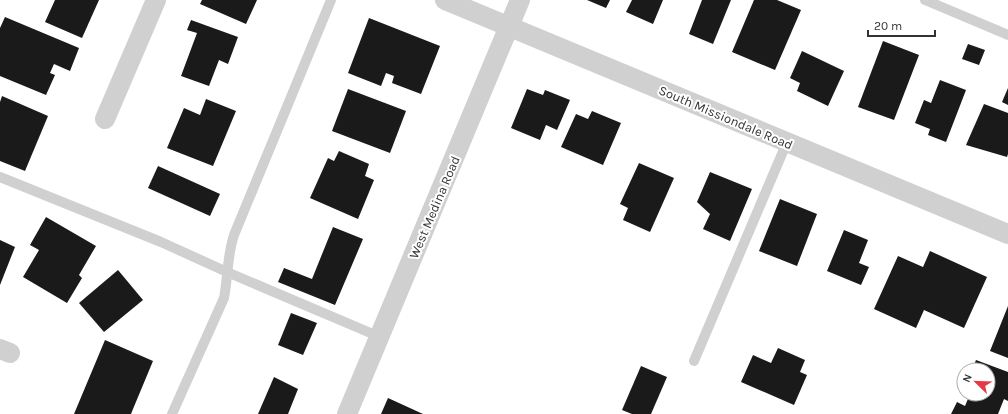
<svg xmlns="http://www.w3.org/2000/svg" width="1008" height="414" font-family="Karla,sans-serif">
  <rect width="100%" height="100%" fill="#fff"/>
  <g fill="#1a1a1a">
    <polygon points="55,0 99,0 82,38 45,22"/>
    <polygon points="202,0 257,0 246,24 200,4"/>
    <polygon points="587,0 610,0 606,8"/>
    <polygon points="632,0 663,0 653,24 626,12"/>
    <polygon points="702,0 731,0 713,44 689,34"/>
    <polygon points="754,0 777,0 801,10 775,70 732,52"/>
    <polygon points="5,17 79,48 70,71 54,64 50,73 55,75 46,95 0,76 0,28"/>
    <polygon points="369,18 440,46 421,94 392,83 394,76 386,73 381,86 348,73"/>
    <polygon points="191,20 238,37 228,64 219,60 209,86 181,76 197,33 187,30"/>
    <polygon points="883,41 919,55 894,120 858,107"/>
    <polygon points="968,44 985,50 979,65 962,59"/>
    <polygon points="802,51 844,71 828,106 797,91 800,83 790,78"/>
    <polygon points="940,80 966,90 946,142 928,135 930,129 915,123 924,100 931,103"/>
    <polygon points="1008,88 1008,105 1002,102"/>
    <polygon points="348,89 406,111 390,153 332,131"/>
    <polygon points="527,89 543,95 545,90 570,100 557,130 546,125 540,140 511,128"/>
    <polygon points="2,96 48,116 25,171 0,161 0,102"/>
    <polygon points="206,99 236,111 213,166 167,148 184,108 200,115"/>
    <polygon points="984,104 1008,113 1008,154 1007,157 966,145"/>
    <polygon points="592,111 621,123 603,165 561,147 576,114 588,119"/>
    <polygon points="339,151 369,164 365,176 374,180 358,219 310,198 328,158 334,161"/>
    <polygon points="639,163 674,178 650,232 623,220 628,208 620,204"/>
    <polygon points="158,166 220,194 210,216 148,188"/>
    <polygon points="710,172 752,189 730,241 703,229 710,214 697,202"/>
    <polygon points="780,199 817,214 797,266 759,251"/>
    <polygon points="46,217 96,246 79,275 82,278 67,303 23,277 39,250 30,245"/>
    <polygon points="333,227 363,239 335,305 278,282 284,268 312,279"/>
    <polygon points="844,230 868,240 859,263 869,267 861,285 827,271"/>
    <polygon points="0,240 15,247 0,285"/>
    <polygon points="930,251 987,277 964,328 924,310 916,328 874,309 898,256 923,267"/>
    <polygon points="118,270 143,300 104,332 79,303"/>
    <polygon points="1008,306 1008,358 990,351"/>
    <polygon points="291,313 317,323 303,355 278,345"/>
    <polygon points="105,340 153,361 133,409 131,414 74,414"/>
    <polygon points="778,348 805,360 800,372 807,375 794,405 741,382 753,355 771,363"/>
    <polygon points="976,360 1008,372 1008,401 1004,399 998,414 951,414 957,402 965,406 970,394 988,394 988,370 972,370"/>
    <polygon points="641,366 667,377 651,414 632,414 622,410"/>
    <polygon points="274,377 298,389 288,414 258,414"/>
    <polygon points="388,398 423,414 381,414"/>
  </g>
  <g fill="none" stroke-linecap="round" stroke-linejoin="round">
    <g stroke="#d0d0d0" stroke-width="10">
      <polyline points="925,0 1008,35"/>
      <polyline points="0,177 161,242 227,272 380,337"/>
      <polyline points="694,361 787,142"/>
      <path d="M172,414L224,298C228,277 227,256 234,235L331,0"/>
    </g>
    <g stroke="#d0d0d0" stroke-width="20">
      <polyline points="445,0 1008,234"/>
      <polyline points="105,119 156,0"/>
      <polyline points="0,349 10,353"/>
      <polyline points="347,414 520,0"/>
    </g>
  </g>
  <g text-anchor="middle" stroke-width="4" stroke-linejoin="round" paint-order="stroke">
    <g font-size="13" fill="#333" stroke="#fff">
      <text transform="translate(726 117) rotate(23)" y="5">South Missiondale Road</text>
      <text transform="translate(434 207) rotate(-67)" y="5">West Medina Road</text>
    </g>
  </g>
  <g transform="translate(976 382) rotate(293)"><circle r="19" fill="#ffffff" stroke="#adadad"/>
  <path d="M0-3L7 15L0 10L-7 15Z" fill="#e63946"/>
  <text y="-6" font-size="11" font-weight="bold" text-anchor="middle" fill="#333333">N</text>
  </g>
  <path d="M868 30v6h67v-6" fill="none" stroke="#333333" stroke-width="2"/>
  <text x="874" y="30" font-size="12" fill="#333333" stroke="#ffffff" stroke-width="3" paint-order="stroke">20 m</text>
</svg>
